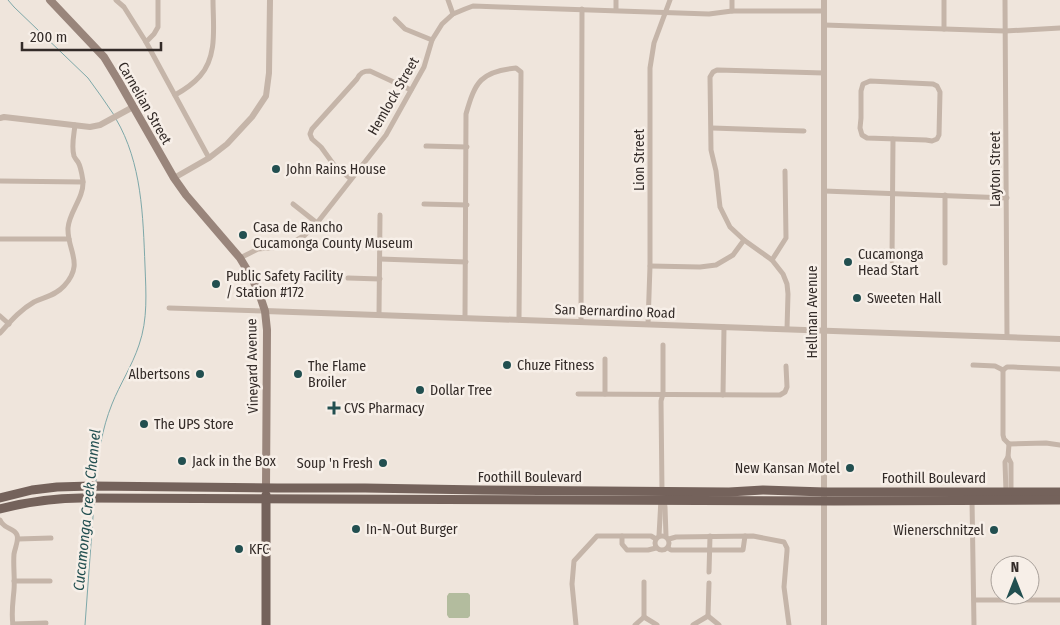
<svg xmlns="http://www.w3.org/2000/svg" width="1060" height="625" font-family="'Fira Sans Condensed',sans-serif">
  <rect width="100%" height="100%" fill="#efe5dc"/>
  <polygon fill="#b3bc9e" points="449,593 468,593 470,595 470,616 468,618 449,618 447,615 447,596"/>
  <g fill="none" stroke-linecap="round" stroke-linejoin="round">
    <g stroke="#7ea8a9" stroke-width="1">
      <polyline points="8,0 14,7 88,78 101,96 114,115"/>
      <path d="M96,481C98,454 102,429 112,404C120,384 132,366 139,345C148,319 146,293 145,266C143,216 142,163 116,119"/>
      <polyline points="85,625 94,503"/>
    </g>
    <g stroke="#c5b5a9" stroke-width="5">
      <polyline points="116,0 124,7 146,42 209,158"/>
      <polyline points="448,0 453,14"/>
      <polyline points="616,0 616,10"/>
      <polyline points="732,0 732,11"/>
      <polyline points="1005,0 1007,337"/>
      <polyline points="395,19 405,29 432,40"/>
      <polyline points="824,25 1005,31 1060,28"/>
      <polyline points="944,29 944,0"/>
      <polyline points="146,42 154,34 158,27 158,0"/>
      <polygon points="870,81 933,84 937,86 940,92 939,135 937,139 932,141 926,140 867,138 862,135 860,128 861,118 861,91 863,84"/>
      <path d="M175,95C184,90 193,84 200,76C218,56 213,25 213,0"/>
      <polyline points="712,128 804,131"/>
      <polyline points="426,146 467,147"/>
      <path d="M351,179L334,165L321,147L312,139L310,134L312,129L357,79C360,73 363,71 370,71L411,90"/>
      <polyline points="0,181 83,182"/>
      <polyline points="824,191 1007,198"/>
      <polyline points="945,195 945,263"/>
      <polyline points="293,204 317,223"/>
      <polyline points="424,204 467,205"/>
      <polyline points="0,239 69,239"/>
      <polyline points="240,258 258,249 280,247 292,243 305,235 317,223 386,135 424,67 432,40 442,24 453,14 465,9 473,6 500,7 709,14 732,11 824,11"/>
      <polyline points="380,259 466,262"/>
      <polyline points="772,260 786,238 785,171"/>
      <polyline points="892,261 893,139"/>
      <polyline points="650,266 700,267 716,265 733,255 744,240"/>
      <polyline points="348,278 380,279"/>
      <polyline points="169,308 265,311"/>
      <polyline points="379,315 380,215"/>
      <polyline points="0,316 9,324"/>
      <path d="M465,318L466,114C475,82 481,71 516,68L521,72L519,320"/>
      <polyline points="581,322 582,9"/>
      <polyline points="648,324 650,266 650,68 654,43 670,0"/>
      <polyline points="787,329 788,294 787,284 783,274 772,260 744,240 730,227 720,207 716,171 711,150 710,77 713,72 717,70 824,73"/>
      <path d="M0,333C10,322 20,310 34,302C44,297 55,296 64,286C85,263 67,251 68,228C69,212 84,198 83,181C82,175 81,167 78,162C76,159 76,160 74,156C71,146 74,135 75,125"/>
      <polyline points="605,359 605,394"/>
      <polyline points="973,365 995,366 1003,370"/>
      <polyline points="1003,370 1003,435 1004,439 1009,444"/>
      <polyline points="1003,370 1007,367 1013,367 1060,369"/>
      <polyline points="578,394 780,395 785,392 787,387 786,366"/>
      <polyline points="723,395 724,327"/>
      <polyline points="1009,444 1046,443 1060,445"/>
      <polyline points="1009,444 1008,457 1011,463 1011,492"/>
      <polyline points="662,492 661,401 663,394 663,345"/>
      <polyline points="1006,492 1005,462 1008,457"/>
      <polyline points="664,500 665,507 666,536"/>
      <polyline points="972,500 974,625"/>
      <path d="M0,520C4,530 14,527 17,535C19,540 15,548 14,554C13,566 15,578 14,590C13,602 11,613 13,625"/>
      <circle cx="662" cy="543" r="7"/>
      <polyline points="622,536 622,544 627,550 648,550 656,548"/>
      <polyline points="659,536 661,499"/>
      <polyline points="18,539 51,538"/>
      <polyline points="669,539 676,537 753,536 784,542 787,548 787,551 784,587 789,625"/>
      <polyline points="668,548 671,550 743,550 745,536"/>
      <polyline points="709,572 710,536"/>
      <polyline points="14,581 50,581"/>
      <polyline points="974,600 1060,600"/>
      <polyline points="708,616 709,583"/>
      <polyline points="644,617 644,582"/>
      <polyline points="13,624 46,623"/>
      <polyline points="576,625 572,584 574,561 597,536 651,536 656,539"/>
      <polyline points="635,625 644,617 657,625"/>
      <polyline points="693,625 708,616 719,625"/>
    </g>
    <g stroke="#c5b5a9" stroke-width="6">
      <polyline points="0,118 4,117 90,127 100,125 133,107"/>
      <polyline points="174,178 209,158 227,144 252,117 266,96 269,73 270,0"/>
      <polyline points="265,311 1060,339"/>
      <polyline points="824,625 824,0"/>
    </g>
    <polyline stroke="#99857b" stroke-width="8" points="50,0 104,57 118,80 174,178 186,195 240,258 252,278 260,296 265,311 267,330 266,488"/>
    <g stroke="#74625b" stroke-width="9">
      <polyline points="266,495 266,625"/>
      <polyline points="0,498 32,490 57,487 91,486 277,488 365,488 482,490 729,492 763,490 825,492 1060,492"/>
      <path d="M0,509C27,502 53,498 81,498L834,501L1060,500"/>
    </g>
  </g>
  <g fill="#224f50" stroke="#f7efe8" stroke-width="2">
    <circle cx="276" cy="169" r="5"/>
    <circle cx="243" cy="235" r="5"/>
    <circle cx="848" cy="262" r="5"/>
    <circle cx="216" cy="284" r="5"/>
    <circle cx="857" cy="298" r="5"/>
    <circle cx="507" cy="365" r="5"/>
    <circle cx="200" cy="374" r="5"/>
    <circle cx="298" cy="374" r="5"/>
    <circle cx="420" cy="390" r="5"/>
    <path d="M331.5 400.5h5v5h5v5h-5v5h-5v-5h-5v-5h5z"/>
    <circle cx="144" cy="424" r="5"/>
    <circle cx="182" cy="461" r="5"/>
    <circle cx="383" cy="463" r="5"/>
    <circle cx="850" cy="468" r="5"/>
    <circle cx="356" cy="529" r="5"/>
    <circle cx="994" cy="530" r="5"/>
    <circle cx="239" cy="549" r="5"/>
  </g>
  <g text-anchor="middle" stroke-width="5" stroke-linejoin="round" paint-order="stroke">
    <g font-size="14" fill="#332b28" stroke="#f7efe8">
      <text transform="translate(393 96) rotate(-60)" y="5">Hemlock Street</text>
      <text transform="translate(145 103) rotate(60)" y="5">Carnelian Street</text>
      <text transform="translate(639 160) rotate(-90)" y="5">Lion Street</text>
      <text transform="translate(995 169) rotate(-90)" y="5">Layton Street</text>
      <text transform="translate(615 311) rotate(2)" y="5">San Bernardino Road</text>
      <text transform="translate(812 312) rotate(-90)" y="5">Hellman Avenue</text>
      <text transform="translate(252 366) rotate(-91)" y="5">Vineyard Avenue</text>
      <text x="530" y="482">Foothill Boulevard</text>
      <text x="934" y="483">Foothill Boulevard</text>
    </g>
    <g font-size="14" fill="#332b28" stroke="#f7efe8" text-anchor="start">
      <text x="286" y="174">John Rains House</text>
      <text x="253" y="232">Casa de Rancho<tspan x="253" dy="16">Cucamonga County Museum</tspan></text>
      <text x="858" y="259">Cucamonga<tspan x="858" dy="16">Head Start</tspan></text>
      <text x="226" y="281">Public Safety Facility<tspan x="226" dy="16">/ Station #172</tspan></text>
      <text x="867" y="303">Sweeten Hall</text>
      <text x="517" y="370">Chuze Fitness</text>
      <text x="308" y="371">The Flame<tspan x="308" dy="16">Broiler</tspan></text>
      <text x="190" y="379" text-anchor="end">Albertsons</text>
      <text x="430" y="395">Dollar Tree</text>
      <text x="344" y="413">CVS Pharmacy</text>
      <text x="154" y="429">The UPS Store</text>
      <text x="192" y="466">Jack in the Box</text>
      <text x="373" y="468" text-anchor="end">Soup 'n Fresh</text>
      <text x="840" y="473" text-anchor="end">New Kansan Motel</text>
      <text x="366" y="534">In-N-Out Burger</text>
      <text x="984" y="535" text-anchor="end">Wienerschnitzel</text>
      <text x="249" y="554">KFC</text>
    </g>
    <g font-size="15" font-style="italic" fill="#224f50" stroke="#f7efe8">
      <text transform="translate(87 510) rotate(-84)" y="5">Cucamonga Creek Channel</text>
    </g>
  </g>
  <g transform="translate(1015 580)"><circle r="24" fill="#f7efe8" stroke="#a9a19b"/>
  <path d="M0-4L9 19L0 12L-9 19Z" fill="#224f50"/>
  <text y="-8" font-size="14" font-weight="bold" text-anchor="middle" fill="#332b28">N</text>
  </g>
  <path d="M22 42v8h139v-8" fill="none" stroke="#332b28" stroke-width="2.5"/>
  <text x="30" y="42" font-size="15" fill="#332b28" stroke="#f7efe8" stroke-width="4" paint-order="stroke">200 m</text>
</svg>
